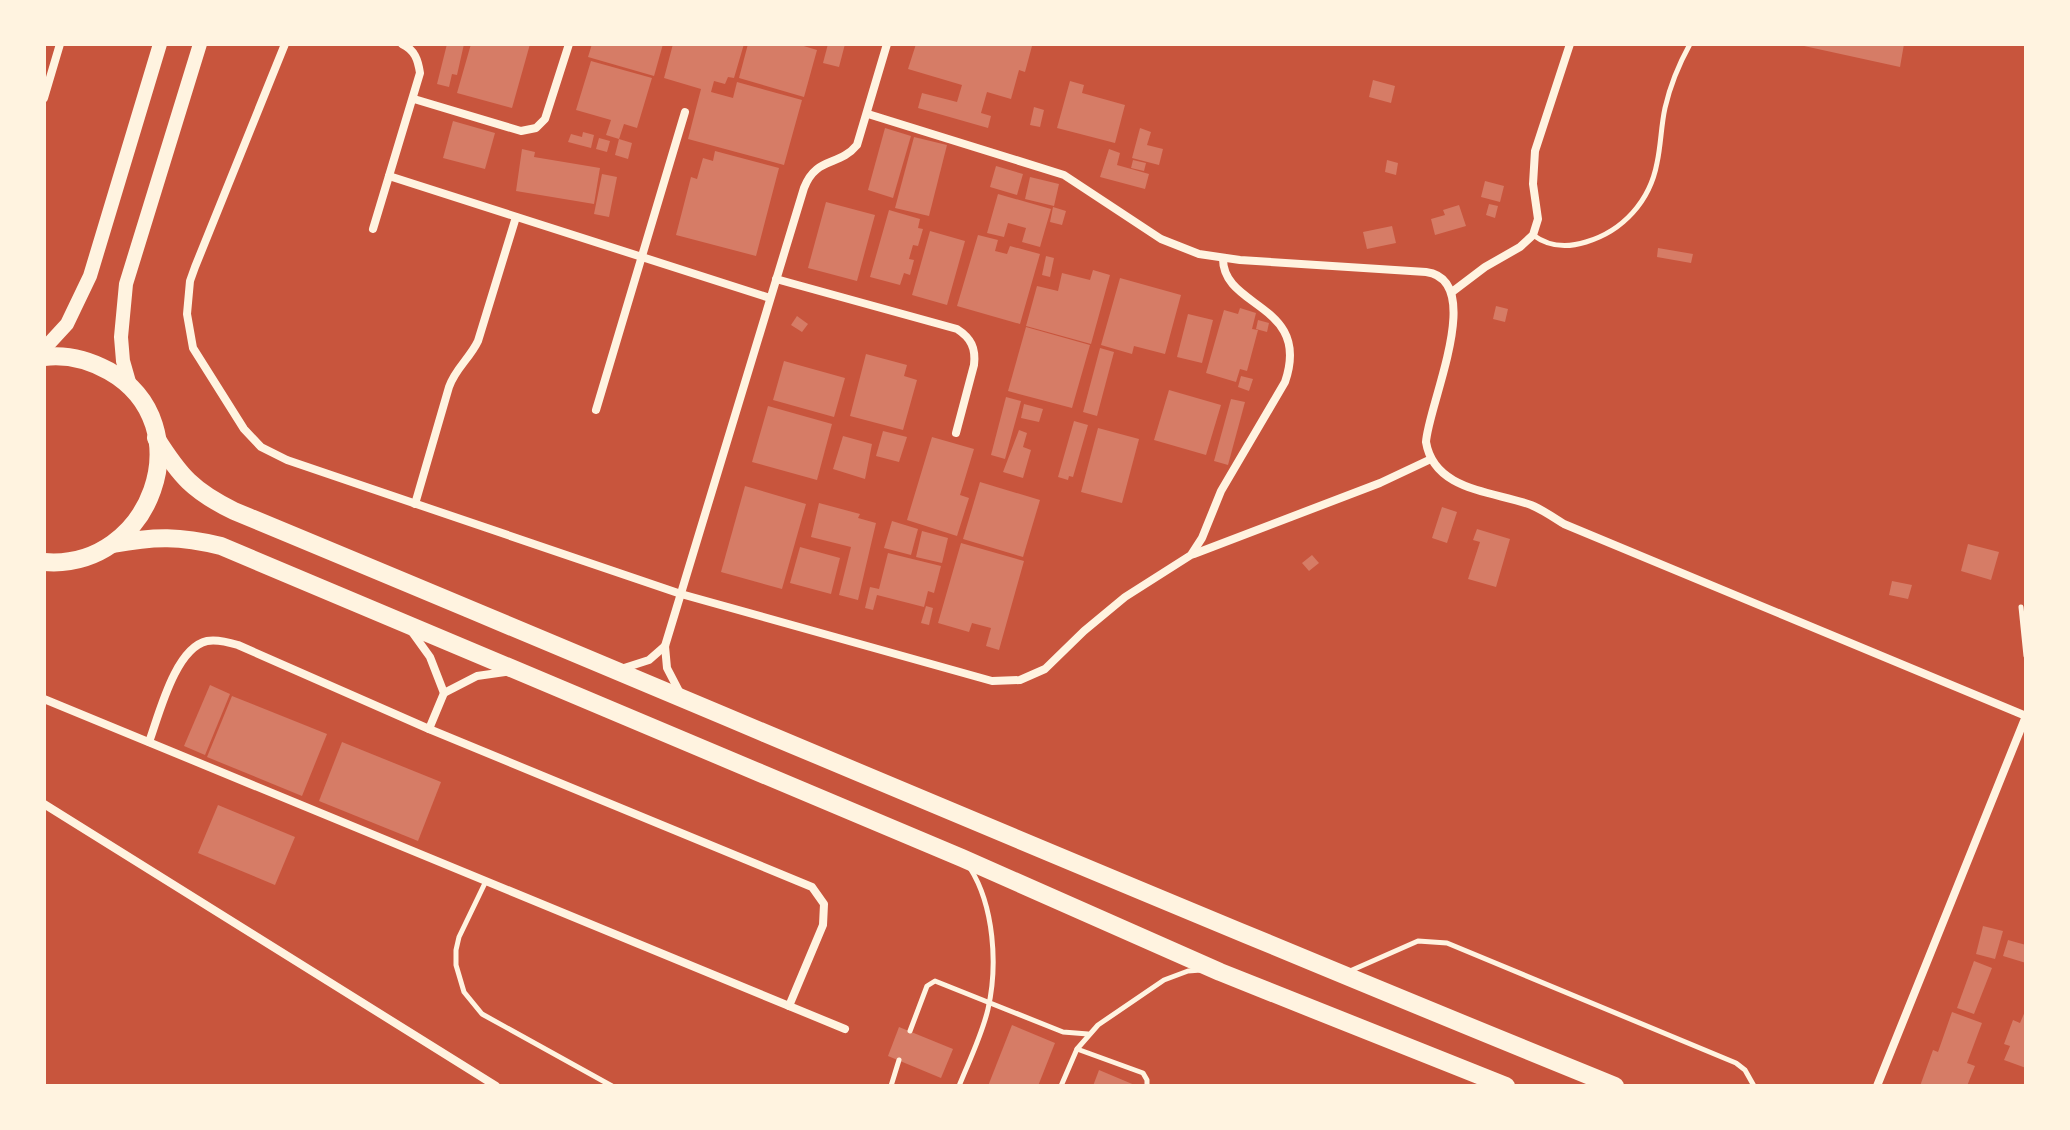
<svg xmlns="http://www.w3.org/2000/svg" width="2070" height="1130" font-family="'Roboto Serif',serif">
  <rect width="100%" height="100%" fill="#c8553d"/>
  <g fill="#d67c66">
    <polygon points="447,44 464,44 457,75 452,74 449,87 437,84"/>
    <polygon points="471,44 530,44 512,108 457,93"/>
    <polygon points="592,44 663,44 654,76 588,57"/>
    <polygon points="673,44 744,44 734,78 728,77 725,84 714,81 711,92 733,98 737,82 802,100 784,165 688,139 701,89 664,78"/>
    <polygon points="748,44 797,44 817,50 804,97 739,78"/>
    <polygon points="828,44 845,44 839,67 823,63"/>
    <polygon points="916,44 1023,44 1032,46 1025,72 1019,70 1011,99 987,92 981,113 991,116 988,128 918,108 922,93 957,102 962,85 908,69"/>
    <polygon points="1795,44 1904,44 1900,67"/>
    <polygon points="591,61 652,78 637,128 624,124 619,139 606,135 611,120 576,110"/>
    <polygon points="1373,80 1395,86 1391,103 1369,97"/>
    <polygon points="1070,81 1084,85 1082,93 1125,105 1115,143 1057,128"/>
    <polygon points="1034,107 1044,110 1040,127 1030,125"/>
    <polygon points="453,121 495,133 485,169 443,158"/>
    <polygon points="885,128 911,136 893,198 868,190"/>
    <polygon points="1140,128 1151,132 1147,145 1163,149 1159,165 1132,158"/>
    <polygon points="583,132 594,135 591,148 568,142 571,134 582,137"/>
    <polygon points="914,137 947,145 929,216 895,208"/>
    <polygon points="599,138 610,141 607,152 596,149"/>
    <polygon points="619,139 632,143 628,159 615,155"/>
    <polygon points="522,149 535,152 534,157 600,168 594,204 516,191"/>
    <polygon points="1109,149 1120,153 1117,165 1149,174 1145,189 1100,177"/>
    <polygon points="715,151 779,168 756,256 676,235 691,177 697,179 703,158 713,161"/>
    <polygon points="1133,160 1146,163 1144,171 1131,168"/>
    <polygon points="1387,160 1398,163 1396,175 1385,172"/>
    <polygon points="996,166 1023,174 1017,195 990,187"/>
    <polygon points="602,174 617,177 609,217 594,214"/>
    <polygon points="1030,177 1059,184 1054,206 1025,199"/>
    <polygon points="1485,181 1504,186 1500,202 1481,197"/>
    <polygon points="998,194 1051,209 1040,247 1022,242 1026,228 1008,223 1004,237 987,233"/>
    <polygon points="826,202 875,215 857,281 808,268"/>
    <polygon points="1489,204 1498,206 1495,218 1486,215"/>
    <polygon points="1459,205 1466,226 1435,235 1431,219 1445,215 1443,210"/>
    <polygon points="1053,207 1066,211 1062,225 1050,222"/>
    <polygon points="889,210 920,219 918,228 923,229 918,246 913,245 909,259 914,260 910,275 904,273 900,285 870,277"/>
    <polygon points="1392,226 1396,243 1367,249 1363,232"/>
    <polygon points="930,231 965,241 947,305 912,295"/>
    <polygon points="978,235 998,240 995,251 1007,254 1010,246 1040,254 1020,324 957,306"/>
    <polygon points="1658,248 1693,254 1691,263 1657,257"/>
    <polygon points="1046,256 1054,258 1050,277 1042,275"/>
    <polygon points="1093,270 1110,275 1091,344 1026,326 1037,286 1058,291 1062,273 1090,280"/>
    <polygon points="1120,278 1181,295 1165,354 1134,346 1132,354 1101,345"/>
    <polygon points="1496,306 1508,309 1505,322 1493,319"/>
    <polygon points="1240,308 1256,313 1252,329 1258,330 1247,371 1240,369 1236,382 1206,373 1224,310 1238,314"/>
    <polygon points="1188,314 1213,320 1202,363 1177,357"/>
    <polygon points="797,316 808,324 802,332 791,325"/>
    <polygon points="1258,320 1269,323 1267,332 1256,329"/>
    <polygon points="1026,327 1090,345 1072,408 1008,391"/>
    <polygon points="1100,348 1114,352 1097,416 1083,412"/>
    <polygon points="866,354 907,365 904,376 917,380 903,430 850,416"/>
    <polygon points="784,361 845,378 834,417 773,400"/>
    <polygon points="1241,376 1253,379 1249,391 1238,387"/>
    <polygon points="1169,390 1221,405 1206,455 1154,440"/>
    <polygon points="1006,397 1021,401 1005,459 991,455"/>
    <polygon points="1231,399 1245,402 1228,465 1214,461"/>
    <polygon points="1024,404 1043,409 1039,422 1021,418"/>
    <polygon points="768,406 832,424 817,480 752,462"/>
    <polygon points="1074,421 1088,425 1073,477 1069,476 1068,480 1058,477"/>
    <polygon points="1098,428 1139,439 1122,503 1081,492"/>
    <polygon points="1019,430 1027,433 1023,447 1031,450 1023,478 1003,472"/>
    <polygon points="883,431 907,437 899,462 876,456"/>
    <polygon points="843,436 872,444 865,479 833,469"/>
    <polygon points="932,437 974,449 960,495 969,498 957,536 907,520"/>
    <polygon points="980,482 1040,500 1023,557 963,539"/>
    <polygon points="745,486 806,504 782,589 721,572"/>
    <polygon points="819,503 860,514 858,518 876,523 858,600 839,595 851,547 811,537"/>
    <polygon points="1442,507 1457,512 1447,543 1432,538"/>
    <polygon points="892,521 918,529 911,555 884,548"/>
    <polygon points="1477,529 1510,539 1496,587 1468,579 1480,542 1473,540"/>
    <polygon points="922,531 948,538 942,563 916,557"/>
    <polygon points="961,543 1024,561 999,650 986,646 991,628 972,623 969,632 938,623"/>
    <polygon points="1968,544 1999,552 1991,580 1961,571"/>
    <polygon points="800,547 840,558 831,594 790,583"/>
    <polygon points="888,553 941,566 934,593 928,591 924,607 877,595 873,610 865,608 870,587 879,589"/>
    <polygon points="1312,555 1319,563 1309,571 1302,563"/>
    <polygon points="1892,581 1912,585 1908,599 1889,595"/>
    <polygon points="926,606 933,608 929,625 921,623"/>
    <polygon points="210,685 230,694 205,755 184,746"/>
    <polygon points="232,696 327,734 302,796 207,757"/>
    <polygon points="342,742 441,782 418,841 319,801"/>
    <polygon points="218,805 295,837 275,885 198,853"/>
    <polygon points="1983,926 2003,931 1995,959 1976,954"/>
    <polygon points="2008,940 2026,945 2026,963 2003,956"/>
    <polygon points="1974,961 1992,968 1974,1014 1957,1008"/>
    <polygon points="2026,1009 2026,1068 2004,1060 2010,1046 2004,1044 2013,1020 2020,1023"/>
    <polygon points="1952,1012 1982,1023 1967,1063 1975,1066 1967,1086 1920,1086 1933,1050 1938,1052"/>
    <polygon points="1012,1025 1055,1043 1038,1086 988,1086"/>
    <polygon points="899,1027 953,1049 941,1078 888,1056"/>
    <polygon points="1099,1070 1137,1086 1093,1086"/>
  </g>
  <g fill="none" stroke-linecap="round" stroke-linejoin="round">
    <g stroke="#fff3e0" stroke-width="5">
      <path d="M1533,235C1549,247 1567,248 1586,242C1623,231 1650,201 1657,163C1661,145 1661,126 1665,108C1670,86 1679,64 1690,44"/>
      <polyline points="2021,607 2026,656"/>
      <polyline points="486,881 459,937 456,950 456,965 464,992 482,1014 612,1086"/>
      <polyline points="1350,971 1418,941 1447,943 1736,1063 1745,1070 1754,1086"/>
      <polyline points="910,1031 927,986 935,981 1063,1032 1088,1034"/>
      <polyline points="1077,1049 1143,1073 1147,1080 1147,1086"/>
      <polyline points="891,1086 899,1060"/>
      <path d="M959,1086C969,1061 982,1035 988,1009C998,965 994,906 970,868"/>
      <polyline points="1061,1086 1077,1049 1098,1025 1164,980 1188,971 1201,970"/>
    </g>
    <g stroke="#fff3e0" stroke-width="8">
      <path d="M285,44L195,267L190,281L187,314L193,348L244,429L261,447L287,460L681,594L992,681L1020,680L1045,669L1084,631L1125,597L1191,555L1202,538L1221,491L1285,382C1312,303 1222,309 1223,258"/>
      <polyline points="44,98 60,44"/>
      <polyline points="414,99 521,131 536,128 545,119 569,44"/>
      <path d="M868,114L1064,175L1161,239L1199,254L1240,260L1426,272C1487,280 1428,405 1426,442C1434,491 1493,491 1531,505C1543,510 1553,517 1564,524L2026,716L1877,1086"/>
      <polyline points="389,176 770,298"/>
      <path d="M373,229L420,73C418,60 415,50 402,44"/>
      <path d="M776,279L957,329C971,338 976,348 974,365L956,433"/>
      <polyline points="1452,292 1485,267 1520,247 1533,235 1538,219 1533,184 1535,151 1570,44"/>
      <polyline points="596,410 685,112"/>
      <path d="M415,504L449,387C455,369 470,358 478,341L516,217"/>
      <polyline points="1194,554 1380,483 1431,459"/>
      <polyline points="412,632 430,657 444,693"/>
      <polyline points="621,669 649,660 665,646"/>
      <path d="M680,693L667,668L665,646L804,188C816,156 839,167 857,145L887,44"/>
      <polyline points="44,699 845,1029"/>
      <polyline points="429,729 444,693 477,676 505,672"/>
      <path d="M149,742C159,715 175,648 207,641C217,639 228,642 238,645L429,729L812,887L824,904L823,925L789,1006"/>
      <polyline points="44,804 496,1086"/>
    </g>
    <g stroke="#fff3e0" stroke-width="14">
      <polyline points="44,349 67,324 90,276 160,44"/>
      <polyline points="131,389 123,361 121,337 126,284 200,44"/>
    </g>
    <g stroke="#fff3e0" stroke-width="18">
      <path d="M44,357C67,354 89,360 109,371C204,425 151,571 44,562"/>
      <path d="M156,438C180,476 193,491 234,511C695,702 1153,899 1615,1086"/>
      <path d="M113,544C155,536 180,536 221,546L962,858L1220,972L1506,1086"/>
    </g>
  </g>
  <rect width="2070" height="1130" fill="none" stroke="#fff3e0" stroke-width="92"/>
</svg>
